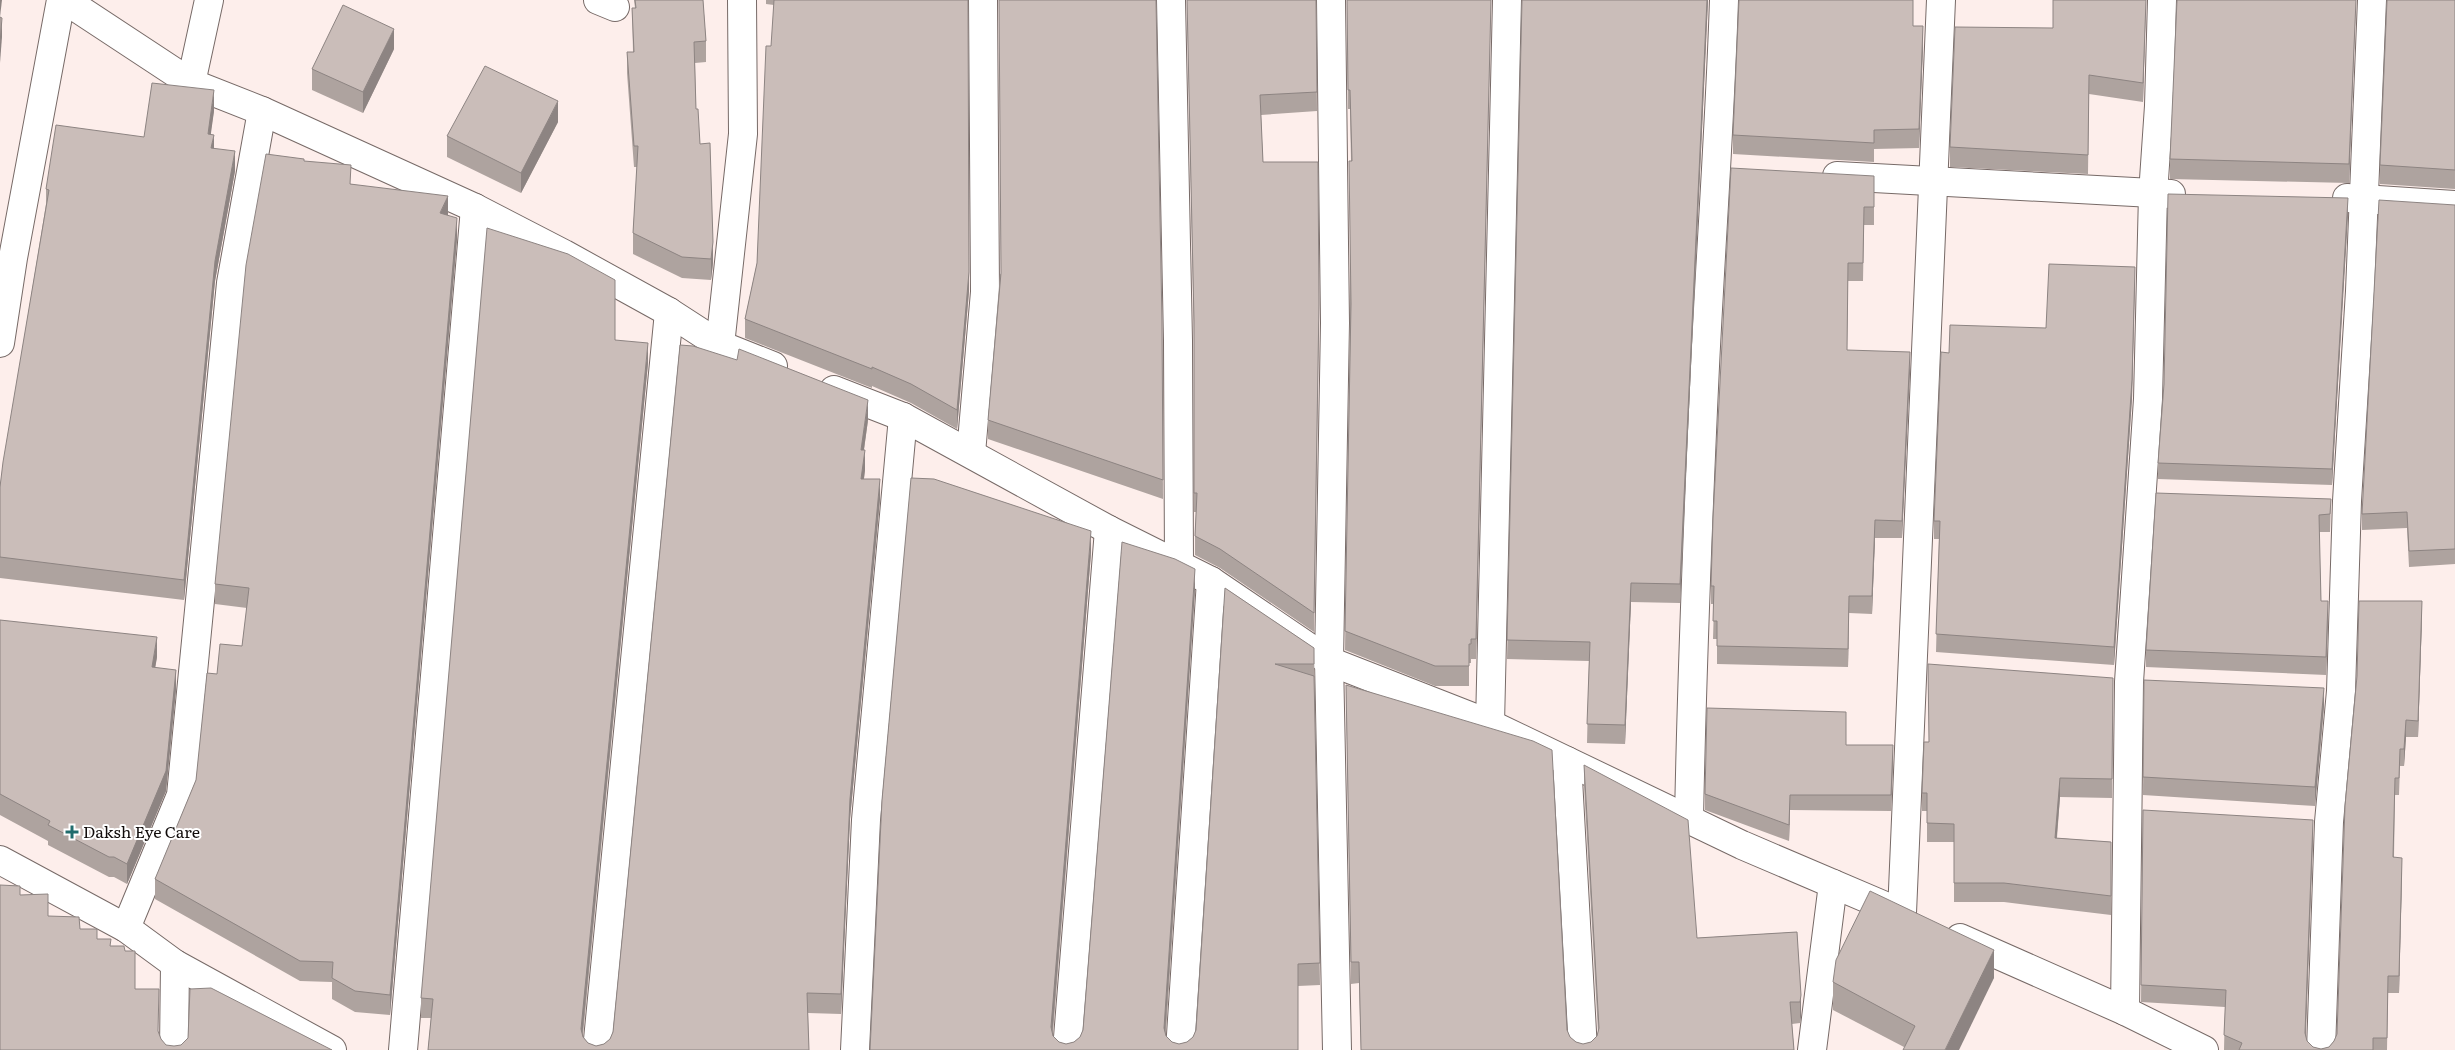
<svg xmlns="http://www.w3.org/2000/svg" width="2455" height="1050" font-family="Literata,serif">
  <rect width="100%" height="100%" fill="#fdeeeb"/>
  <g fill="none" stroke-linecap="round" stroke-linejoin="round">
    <g stroke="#776a67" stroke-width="30">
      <g id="minor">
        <polyline points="65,0 191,83 262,111 475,208 564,254 669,312 720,345 773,366"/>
        <polyline points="598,0 615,7"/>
        <polyline points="1171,0 1178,341 1179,565"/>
        <polyline points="1331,0 1335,323 1329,661 1337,1050"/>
        <polyline points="191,83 209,0"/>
        <polyline points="1837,176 2171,194"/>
        <polyline points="2347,198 2455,205"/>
        <polyline points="0,343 13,258 61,0"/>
        <polyline points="720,345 743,134 742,0"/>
        <polyline points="834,390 903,417 1109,530 1211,581 1329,661 1490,724 1742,845 1899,912"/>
        <polyline points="971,453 985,292 983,0"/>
        <polyline points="1490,724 1507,0"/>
        <polyline points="1567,761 1583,1050"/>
        <path d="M1689,819C1692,668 1698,517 1705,366C1711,244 1720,122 1724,0"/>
        <polyline points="0,860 126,928 175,964 332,1050"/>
        <polyline points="1902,913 1941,0"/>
        <polyline points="126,928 181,795 231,283 262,111"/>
        <polyline points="1960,938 2125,1011 2204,1050"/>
        <polyline points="2125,1011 2129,682 2148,399 2153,194 2159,106 2162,0"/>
        <polyline points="174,1050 175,964"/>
        <polyline points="403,1050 475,208"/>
        <polyline points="597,1050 669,312"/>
        <polyline points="855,1050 866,820 903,417"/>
        <polyline points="1067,1050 1109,530"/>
        <polyline points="1180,1050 1211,581"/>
        <polyline points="1812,1050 1833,884"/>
        <polyline points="2321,1050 2329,822 2341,691 2347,501 2360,291 2372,0"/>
      </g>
    </g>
    <use href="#minor" stroke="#fff" stroke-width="28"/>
  </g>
  <g fill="#aea39f">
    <polygon points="634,0 703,0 706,41 706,62 695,63 696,109 713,263 711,280 682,278 633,254 633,233 637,167 634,167 627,73 627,52 633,52 632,8 635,8"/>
    <polygon points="766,0 968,0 969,291 957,429 911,403 872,386 872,388 745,338 745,319 757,263 774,5 766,4"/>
    <polygon points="1187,0 1316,0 1317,111 1261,115 1263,162 1319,323 1314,632 1220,568 1195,555 1195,536 1196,512 1194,512 1194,341"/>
    <polygon points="1347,0 1491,0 1476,659 1471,659 1471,663 1469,663 1469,686 1435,686 1345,650 1350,312 1351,161 1350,109 1348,109"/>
    <polygon points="1522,0 1708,0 1680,603 1631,602 1625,744 1587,743 1589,661 1507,659"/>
    <polygon points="2053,0 2146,0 2143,102 2089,94 2088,174 1950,167 1950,147 2053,28"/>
    <polygon points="2177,0 2356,0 2349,183 2170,179 2170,159"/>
    <polygon points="2455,0 2455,189 2380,184 2380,165"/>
    <polygon points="1913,26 1923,46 1919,148 1874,149 1874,162 1733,154 1733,135"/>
    <polygon points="394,49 363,113 312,90 312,69"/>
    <polygon points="214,111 210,135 214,148 235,171 215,281 184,600 0,578 0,487 46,204 46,189 144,137"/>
    <polygon points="558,122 521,193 447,157 447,136"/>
    <polygon points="304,162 351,184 448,216 457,239 390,1015 355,1012 332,999 332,982 300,981 155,899 155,879 196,780 217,674 242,646 247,608 215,604 215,584"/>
    <polygon points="1874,176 1874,225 1864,225 1863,281 1848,281 1847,350 1910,370 1902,538 1875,538 1872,614 1849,613 1848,667 1717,664 1717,639 1713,639 1714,604 1711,604 1711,586"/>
    <polygon points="2454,205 2455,205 2455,564 2409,567 2407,528 2362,530 2362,514"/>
    <polygon points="2348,214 2332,485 2158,479 2158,463"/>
    <polygon points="1000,274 1162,322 1163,499 988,439 988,420"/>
    <polygon points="2135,285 2132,398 2114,665 1936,652 1939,539 1934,539 1934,521 2046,328"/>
    <polygon points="615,340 648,363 583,1035 583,1037 588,1043 596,1046 604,1044 610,1039 868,420 864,450 865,470 864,479 880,499 850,819 841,1014 808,1013 809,1050 428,1050 431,1018 421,1018 421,998"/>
    <polygon points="2331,499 2330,532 2319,532 2321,601 2328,618 2326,675 2146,667 2146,650"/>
    <polygon points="1091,553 1053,1033 1053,1036 1059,1042 1066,1044 1074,1042 1080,1037 1083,1030 1195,590 1166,1033 1166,1036 1172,1042 1179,1044 1187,1042 1193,1037 1196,1030 1225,588 1314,648 1320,985 1298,986 1298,1050 870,1050"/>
    <polygon points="2422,617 2418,737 2406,737 2404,766 2400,766 2399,795 2395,795 2394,857 2402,874 2399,993 2388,993 2387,1050 2224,1050 2225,1007 2141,1002 2143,810 2313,837 2306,1035 2307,1041 2313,1047 2321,1049 2329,1047 2334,1041 2337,1034"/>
    <polygon points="0,620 157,657 155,667 176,690 166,791 127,884 114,877 109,877 48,845 48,841 0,815"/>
    <polygon points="2113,678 2112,798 2060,797 2057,838 2111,842 2111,915 2004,902 1954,902 1954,842 1927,842 1927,811 1922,811 1922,793 1929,742"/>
    <polygon points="2144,680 2324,706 2315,806 2143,795"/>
    <polygon points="1346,685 1567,1030 1570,1037 1576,1042 1583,1044 1591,1042 1597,1036 1598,1032 1584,786 1584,765 1697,938 1797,932 1801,1016 1800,1023 1792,1024 1794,1050 1361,1050 1359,983 1351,984"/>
    <polygon points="1846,745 1893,761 1891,811 1790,810 1789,841 1705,810 1705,794"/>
    <polygon points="1994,978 1904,1047 1833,1010 1833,982"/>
  </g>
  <g fill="#8d8482">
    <polygon points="0,0 2,0 0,17"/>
    <polygon points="1491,0 1476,659 1476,639"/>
    <polygon points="1707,0 1708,0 1680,603 1680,584"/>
    <polygon points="2146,0 2143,102 2143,83"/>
    <polygon points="2356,0 2349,183 2349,164"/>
    <polygon points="2,18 2,37 0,63 0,43"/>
    <polygon points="1923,26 1923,46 1919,148 1919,129"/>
    <polygon points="394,29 394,49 363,113 363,92"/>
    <polygon points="214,90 214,111 208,155 208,134"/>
    <polygon points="558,101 558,122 521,193 521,173"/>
    <polygon points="214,135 214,156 211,148"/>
    <polygon points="235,151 235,171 215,281 184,600 184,580 215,261"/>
    <polygon points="448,196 448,217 440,213"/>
    <polygon points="2348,198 2348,214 2332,485 2332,469"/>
    <polygon points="457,218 457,239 390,1015 390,995"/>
    <polygon points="713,242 713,263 711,280 711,259"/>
    <polygon points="2135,267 2132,398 2114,665 2114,647"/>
    <polygon points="969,272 969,291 957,429 957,410"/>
    <polygon points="648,343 648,363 581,1048 581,1029"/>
    <polygon points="1910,352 1910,370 1902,538 1902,521"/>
    <polygon points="868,400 868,420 861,470 861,450"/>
    <polygon points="865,450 865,470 861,499 861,479"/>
    <polygon points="880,479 880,499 850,819 841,1014 841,994 850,799"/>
    <polygon points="1875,520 1875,538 1872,614 1872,596"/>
    <polygon points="1091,531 1091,553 1051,1049 1051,1027"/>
    <polygon points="1195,569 1195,590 1164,1049 1164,1028"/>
    <polygon points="1631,583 1631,602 1625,744 1625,725"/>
    <polygon points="1849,596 1849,613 1848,667 1848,649"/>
    <polygon points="2328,601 2328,618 2326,675 2326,657"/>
    <polygon points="2422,601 2422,617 2418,737 2418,721"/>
    <polygon points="157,637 157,657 152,687 152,667"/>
    <polygon points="176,670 176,690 166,791 127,884 127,864"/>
    <polygon points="2324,688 2324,706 2315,806 2315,787"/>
    <polygon points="2406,720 2406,737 2404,766 2404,749"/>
    <polygon points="1893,745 1893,761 1891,811 1891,795"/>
    <polygon points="2060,778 2060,797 2055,857 2055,838"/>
    <polygon points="1790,795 1790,810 1789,841 1789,825"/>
    <polygon points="2313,820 2313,837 2305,1049 2305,1033"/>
    <polygon points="2402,858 2402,874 2399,993 2399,976"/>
    <polygon points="1994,950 1994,978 1959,1050 1945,1050"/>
    <polygon points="1801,995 1801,1016 1800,1023 1800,1002"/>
  </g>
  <g fill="#cabdb9" stroke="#8d8482">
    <polygon points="635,0 703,0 706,41 694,42 696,109 698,109 700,144 710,143 713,242 711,259 682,257 633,233 638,146 634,146 627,52 634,52 632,8 636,8"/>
    <polygon points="774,0 968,0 969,272 957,410 911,384 872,367 872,369 745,319 757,263 766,46 771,46"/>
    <polygon points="999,0 1156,0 1162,322 1163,480 988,420 1001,273"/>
    <polygon points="1187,0 1316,0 1317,92 1260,95 1263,162 1318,162 1319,304 1314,613 1220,549 1195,536 1197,493 1194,493 1194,321"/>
    <polygon points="1347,0 1491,0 1476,639 1471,639 1471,644 1469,644 1469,666 1435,666 1345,631 1351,304 1349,161 1352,161 1350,90 1348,90"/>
    <polygon points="1522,0 1707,0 1680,584 1631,583 1625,725 1587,724 1590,642 1507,640"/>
    <polygon points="1739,0 1913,0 1913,26 1923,26 1919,129 1874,130 1874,143 1733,135"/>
    <polygon points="2053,0 2146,0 2143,83 2089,75 2088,155 1950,147 1955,27 2053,28"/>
    <polygon points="2177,0 2356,0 2349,164 2170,159"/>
    <polygon points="2387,0 2455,0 2455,170 2380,165"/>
    <polygon points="343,5 394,29 363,92 312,69"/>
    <polygon points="0,17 2,18 0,43"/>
    <polygon points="485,66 558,101 521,173 447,136"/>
    <polygon points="152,83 214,90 208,134 214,135 211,148 235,151 215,261 184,580 0,557 0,487 3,462 49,190 46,189 56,125 144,137"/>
    <polygon points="266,154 304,159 304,161 351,165 350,184 448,196 440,213 457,218 390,995 355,991 332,978 333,962 300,961 155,879 196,780 207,673 217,674 220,644 242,646 249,588 215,584 246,265"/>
    <polygon points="1731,168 1874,176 1874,207 1864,207 1863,263 1848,263 1847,350 1910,352 1902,521 1875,520 1872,596 1849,596 1848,649 1717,646 1717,621 1713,621 1714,586 1711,586 1713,519"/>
    <polygon points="2168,194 2348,198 2332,469 2158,463 2164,384"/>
    <polygon points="2379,200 2455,205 2455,549 2409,551 2407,512 2362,514"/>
    <polygon points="487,228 568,254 615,280 615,340 648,343 581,1029 583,1037 588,1043 596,1046 604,1044 610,1039 613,1032 680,345 693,346 737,360 739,349 868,400 861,450 865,450 861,479 880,479 850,799 841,994 807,993 809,1050 428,1050 433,999 421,998"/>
    <polygon points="2049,264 2135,267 2132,380 2114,647 1936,634 1940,521 1934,521 1941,352 1949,353 1950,325 2046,328"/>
    <polygon points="911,478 934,479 1091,531 1051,1027 1053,1036 1059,1042 1066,1044 1074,1042 1080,1037 1083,1030 1122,542 1175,559 1195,569 1164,1028 1166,1036 1172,1042 1179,1044 1187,1042 1193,1037 1196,1030 1225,588 1314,648 1314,664 1275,664 1314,676 1320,963 1298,964 1298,1050 870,1050 882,800"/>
    <polygon points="2156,493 2331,499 2330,514 2319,515 2321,601 2328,601 2326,657 2146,650"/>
    <polygon points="2359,601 2422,601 2418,721 2406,720 2404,749 2400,749 2399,778 2395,778 2393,857 2402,858 2399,976 2388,976 2387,1038 2373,1038 2373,1050 2239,1050 2242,1043 2224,1035 2226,990 2141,985 2143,810 2313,820 2305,1033 2307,1041 2313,1047 2321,1049 2329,1047 2334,1041 2337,1034 2345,806 2357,676"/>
    <polygon points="0,620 157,637 152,667 176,670 166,771 127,864 114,857 109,857 48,825 50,821 0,794"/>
    <polygon points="1928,664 2113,678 2112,779 2060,778 2055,838 2111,842 2111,896 2004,883 1954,883 1954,824 1927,823 1927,793 1922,793 1924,742 1929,742"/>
    <polygon points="2144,680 2324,688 2315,787 2143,777"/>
    <polygon points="1346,685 1533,741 1552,750 1567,1030 1570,1037 1576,1042 1583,1044 1591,1042 1597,1036 1599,1028 1584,765 1688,820 1697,938 1797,932 1801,995 1800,1002 1790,1002 1794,1050 1361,1050 1359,962 1351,962"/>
    <polygon points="1707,708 1846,712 1846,745 1893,745 1891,795 1790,795 1789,825 1705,794"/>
    <polygon points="0,885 20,886 20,895 48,894 48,916 79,917 80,929 97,929 97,939 111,939 110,946 124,946 125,951 135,951 135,989 159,989 158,1031 161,1039 166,1045 174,1046 181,1045 188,1038 190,989 211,988 332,1050 0,1050"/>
    <polygon points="1870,891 1994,950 1945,1050 1903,1050 1915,1026 1833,982 1836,960"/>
  </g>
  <path fill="#206c6d" stroke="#fff" stroke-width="2" d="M69.5 824.5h5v5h5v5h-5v5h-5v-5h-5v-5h5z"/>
  <g text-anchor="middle" stroke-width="4" stroke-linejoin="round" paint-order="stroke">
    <g font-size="16" fill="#100b0a" stroke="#fff" text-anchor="start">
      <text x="83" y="838">Daksh Eye Care</text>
    </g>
  </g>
</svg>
